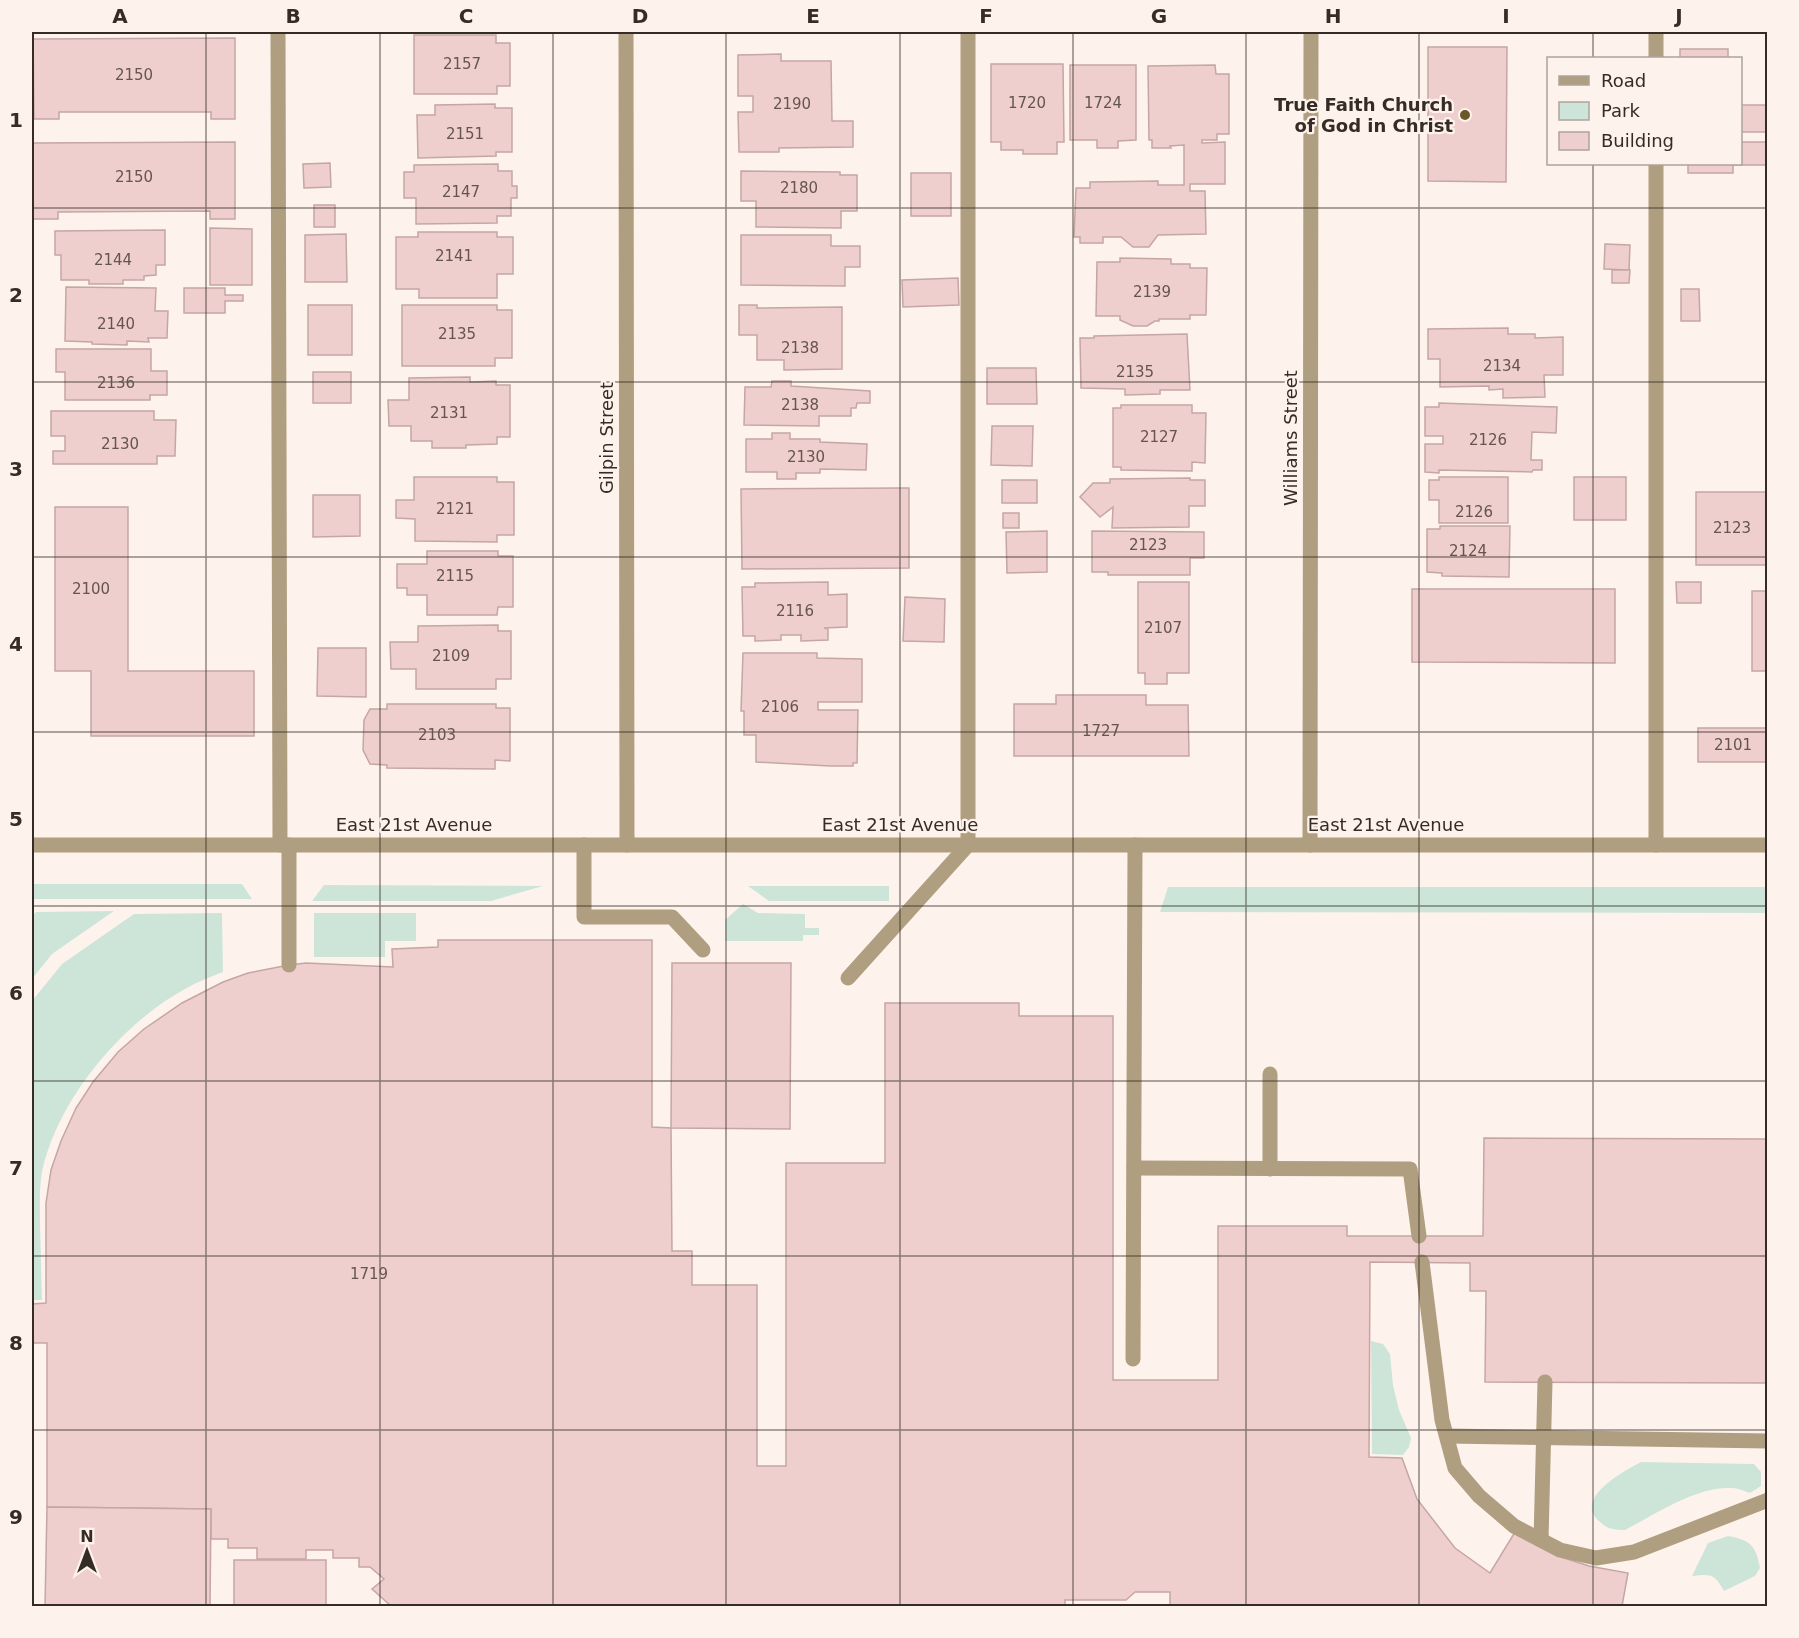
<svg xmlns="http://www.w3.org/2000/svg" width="1799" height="1638" font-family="'DejaVu Sans',sans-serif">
  <rect width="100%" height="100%" fill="#fef3ec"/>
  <g fill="#cde5d9">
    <polygon points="32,884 242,884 252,899 32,899"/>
    <polygon points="324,885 543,886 491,901 312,901"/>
    <polygon points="748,886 889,886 889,901 769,901"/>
    <polygon points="1168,887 1767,887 1768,913 1160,912"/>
    <polygon points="743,904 758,913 805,914 805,928 819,928 819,935 803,935 803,941 725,941 725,920"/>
    <polygon points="114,911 52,954 32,979 32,916 36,912"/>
    <path d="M222,913L223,972C210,977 197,982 185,989C122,1023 57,1100 42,1172C39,1189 40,1209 40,1226C41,1251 41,1275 42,1300H32V1001L62,964L134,914Z"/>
    <polygon points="314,913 416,913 416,941 385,941 385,957 314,957"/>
    <polygon points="1371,1341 1383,1344 1390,1354 1393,1385 1399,1410 1411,1438 1409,1447 1403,1455 1372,1454"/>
    <path d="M1641,1462L1754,1464L1761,1472V1486L1750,1493C1744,1491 1738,1488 1732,1488C1696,1486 1656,1514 1625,1530C1615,1530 1606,1529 1599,1521C1573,1498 1624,1471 1641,1462Z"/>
    <path d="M1728,1536C1750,1540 1756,1545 1760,1568L1755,1576L1724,1591C1714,1573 1711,1574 1692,1576L1708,1543Z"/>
  </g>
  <g fill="#efcfcd" stroke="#c5a6a4" stroke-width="1.5">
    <polygon points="414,35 496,35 496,43 510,43 510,86 497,86 497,94 414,94"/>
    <polygon points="235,38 235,119 211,119 211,112 59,112 59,119 34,119 33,39"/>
    <polygon points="1428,47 1507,47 1506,182 1428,181"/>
    <rect x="1680" y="49" width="48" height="9"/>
    <polygon points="781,54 781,61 831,61 832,121 853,121 853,147 779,148 779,152 739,152 738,112 753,112 753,96 738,96 738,55"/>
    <polygon points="991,64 1063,64 1064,142 1057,142 1057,154 1023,154 1023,150 1001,150 1001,142 991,142"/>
    <polygon points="1070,65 1136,65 1136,140 1118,141 1118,148 1097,148 1097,140 1070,140"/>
    <polygon points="1215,65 1216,74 1229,74 1229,134 1217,134 1217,140 1202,140 1202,143 1225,142 1225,184 1190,184 1190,191 1205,191 1206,234 1158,235 1149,247 1133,247 1121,237 1103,237 1103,243 1080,243 1080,237 1074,237 1076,188 1090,188 1090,182 1158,181 1158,185 1184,185 1184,145 1170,146 1171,148 1152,148 1152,140 1149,140 1148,66"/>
    <polygon points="495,104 495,108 512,108 512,152 496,152 496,156 418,158 417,115 435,115 435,105"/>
    <polygon points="1740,105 1765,105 1768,107 1768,132 1740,132"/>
    <polygon points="235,142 235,219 210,219 210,211 58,212 58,219 33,219 32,143"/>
    <polygon points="1740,142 1768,142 1768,165 1733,165 1733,173 1688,173 1688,164 1740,164"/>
    <polygon points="330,163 331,187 304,188 303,164"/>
    <polygon points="498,164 498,171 512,171 512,186 517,186 517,198 511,198 511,216 497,216 497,223 416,224 416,198 404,198 404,172 414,172 414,165"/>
    <polygon points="741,171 840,172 840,175 857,175 857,211 841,211 841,228 756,227 756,201 741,201"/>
    <rect x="911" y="173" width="40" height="43"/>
    <rect x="314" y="205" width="21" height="22"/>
    <polygon points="210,228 252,229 252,285 210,285"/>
    <polygon points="165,230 165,265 156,265 156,275 144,276 144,280 123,280 123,284 89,284 89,280 61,280 61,255 55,255 55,231"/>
    <polygon points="418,232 497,232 497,237 513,237 513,274 497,274 497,298 419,298 419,289 396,289 396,237 418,237"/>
    <polygon points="346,234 347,282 305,282 305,235"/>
    <polygon points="741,235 831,235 831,246 860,246 860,267 845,267 845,286 741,285"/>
    <polygon points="1605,244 1630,245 1629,270 1604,269"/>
    <polygon points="1120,258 1171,259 1171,264 1190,264 1190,268 1207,268 1206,315 1190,315 1190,319 1159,319 1159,321 1155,321 1147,326 1133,326 1120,320 1120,316 1096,316 1097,262 1120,262"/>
    <polygon points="1612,270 1630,270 1629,283 1612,283"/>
    <polygon points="958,278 959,305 903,307 902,280"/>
    <polygon points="66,287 156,288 155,311 168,311 167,338 148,338 149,342 127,341 127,345 92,344 92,342 65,341"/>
    <polygon points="184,288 225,288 225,295 243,295 243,301 225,301 225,313 184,313"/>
    <polygon points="1681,289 1699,289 1700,321 1681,321"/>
    <rect x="308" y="305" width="44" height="50"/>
    <polygon points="402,305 497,305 497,310 512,310 512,358 495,358 495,366 402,366"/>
    <polygon points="739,305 757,305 757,308 842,307 842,369 784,370 784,360 757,360 757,335 739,335"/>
    <polygon points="1508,328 1508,334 1535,334 1535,338 1563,337 1563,375 1544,375 1545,397 1503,398 1503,389 1489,390 1489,386 1440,387 1440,359 1428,359 1428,329"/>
    <polygon points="1187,334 1190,390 1160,390 1160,394 1125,395 1125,389 1081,388 1080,338 1094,338 1094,336"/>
    <polygon points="56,349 151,349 151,371 167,371 167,395 150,395 150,400 65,400 65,372 56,372"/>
    <polygon points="987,368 1036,368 1037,404 987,404"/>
    <rect x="313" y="372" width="38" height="31"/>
    <polygon points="470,377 470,382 496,381 496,385 510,385 510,437 497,437 497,444 466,445 466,448 432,448 432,441 411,441 411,426 389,426 388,400 409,400 409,378"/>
    <polygon points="772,381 791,381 791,386 870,391 870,403 857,403 856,408 851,408 851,416 819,416 819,426 744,425 745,387 771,387"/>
    <polygon points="1439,403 1557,407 1556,433 1532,432 1531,460 1542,460 1542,470 1533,470 1532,472 1439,470 1439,473 1425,472 1425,444 1443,444 1443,436 1425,436 1425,407 1439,407"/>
    <polygon points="1121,405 1192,405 1192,413 1206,413 1205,463 1192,462 1192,471 1121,470 1121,467 1113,467 1113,408 1121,408"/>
    <polygon points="51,411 154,411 154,420 176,420 175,456 157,456 157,464 53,464 53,451 65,451 65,436 51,436"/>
    <polygon points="992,426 1033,426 1032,466 991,465"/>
    <polygon points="772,433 790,433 790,439 820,439 820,442 867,444 866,470 820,469 820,473 796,473 796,479 777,479 777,472 746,472 746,439 772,439"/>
    <polygon points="414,477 497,477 497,482 514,482 514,535 497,535 497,542 415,541 415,519 396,518 396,500 414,500"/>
    <polygon points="1439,477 1508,477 1508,523 1439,523 1439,500 1429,500 1429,480 1439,480"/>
    <rect x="1574" y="477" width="52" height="43"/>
    <polygon points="1190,478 1190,480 1205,480 1205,506 1189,506 1189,527 1112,528 1113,507 1100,517 1080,497 1093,483 1110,483 1110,479"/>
    <rect x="1002" y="480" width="35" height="23"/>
    <polygon points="903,488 909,488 909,568 742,569 741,489"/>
    <rect x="1696" y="492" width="72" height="73"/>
    <polygon points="313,495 360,495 360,536 313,537"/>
    <polygon points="55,507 128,507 128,671 254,671 254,736 91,736 91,671 55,671"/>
    <rect x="1003" y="513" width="16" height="15"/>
    <polygon points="1440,526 1510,526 1509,577 1442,576 1442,573 1427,572 1427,529 1440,529"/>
    <polygon points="1047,531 1047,572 1007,573 1006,532"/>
    <polygon points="1092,531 1204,532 1204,558 1190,558 1190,575 1108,575 1108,572 1092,572"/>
    <polygon points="427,551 498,551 498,556 513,556 513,607 498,607 497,615 427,615 427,595 407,595 407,588 397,588 397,564 427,564"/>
    <polygon points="828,582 828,595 847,594 847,627 824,628 828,629 828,640 801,641 801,635 781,635 781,640 755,641 755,636 743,636 742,587 755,587 755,583"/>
    <polygon points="1138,582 1189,582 1189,673 1167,673 1167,684 1145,684 1145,673 1138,673"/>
    <polygon points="1676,582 1701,582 1701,603 1677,603"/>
    <polygon points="1412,589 1615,589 1615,663 1412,662"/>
    <rect x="1752" y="591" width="16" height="80"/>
    <polygon points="905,597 945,599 944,642 903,641"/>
    <polygon points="498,625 498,631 511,631 511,679 496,679 496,689 416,689 416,669 391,669 390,642 418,642 418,626"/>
    <polygon points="318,648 366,648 366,697 317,696"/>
    <polygon points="743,653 817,653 817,658 862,659 862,702 818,702 818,710 858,710 857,763 853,763 853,766 830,766 756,762 756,735 744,735 744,711 741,711"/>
    <polygon points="1056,695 1146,695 1146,705 1188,705 1189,756 1014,756 1014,704 1056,704"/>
    <polygon points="387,704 496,704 496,708 510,708 510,761 495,760 495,769 387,768 387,765 370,764 363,750 364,720 370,709 387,709"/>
    <rect x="1698" y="728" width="70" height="34"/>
    <polygon points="438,940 652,940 652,1127 671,1128 672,1251 692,1251 692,1285 757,1285 757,1466 786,1466 786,1163 885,1163 885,1003 1019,1003 1019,1016 1113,1016 1113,1380 1218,1380 1218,1226 1347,1226 1347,1236 1483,1236 1484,1138 1768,1139 1768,1383 1485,1382 1486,1291 1470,1291 1470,1263 1370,1262 1369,1457 1402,1458 1417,1499 1455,1548 1490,1573 1515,1532 1561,1557 1589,1566 1628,1573 1622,1606 1170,1606 1170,1592 1135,1592 1126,1600 1065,1600 1065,1606 391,1606 372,1589 384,1579 370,1567 359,1567 359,1558 333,1558 333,1550 306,1550 306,1559 257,1559 257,1548 228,1548 228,1539 211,1539 211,1509 47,1507 47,1343 32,1343 32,1304 46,1303 46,1203 51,1170 61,1141 76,1108 93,1082 118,1052 144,1029 182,1003 223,982 248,973 289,965 306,963 393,967 392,949 438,947"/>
    <polygon points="672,963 791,963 790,1129 671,1128"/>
    <polygon points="47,1507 211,1509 210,1606 45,1606"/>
    <rect x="234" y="1560" width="92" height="46"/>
  </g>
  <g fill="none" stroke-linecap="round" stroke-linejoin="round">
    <g stroke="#b09e80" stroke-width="15">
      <polyline points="278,32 280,845"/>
      <polyline points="1656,32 1656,58"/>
      <polyline points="1656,164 1656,845"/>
      <polyline points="289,845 289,965"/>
      <polyline points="584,845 584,917 672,917 703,950"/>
      <polyline points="848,978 968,845 968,32"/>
      <polyline points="1134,1168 1410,1169 1419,1236"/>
      <polyline points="1270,1169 1270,1074"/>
      <polyline points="1422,1262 1442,1420 1455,1468 1479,1496 1514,1526 1560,1550 1596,1558 1634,1552 1768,1500"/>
      <polyline points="1133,1359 1135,845"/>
      <polyline points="1447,1436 1768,1441"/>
      <polyline points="1541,1540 1545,1382"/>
    </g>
    <g stroke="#b09e80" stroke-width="15">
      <polyline points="626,32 627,845"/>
      <polyline points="32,845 1768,845"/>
      <polyline points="1310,845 1311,32"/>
    </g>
  </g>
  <path fill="none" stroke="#352c25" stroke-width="1.5" stroke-opacity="0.55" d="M206,32V1606M380,32V1606M553,32V1606M726,32V1606M900,32V1606M1073,32V1606M1246,32V1606M1419,32V1606M1593,32V58M1593,164V1606M32,208H1768M32,382H1768M32,557H1768M32,732H1768M32,906H1768M32,1081H1768M32,1256H1768M32,1430H1768"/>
  <circle fill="#6a5927" stroke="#fef3ec" stroke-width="2" cx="1465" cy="115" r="6"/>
  <g text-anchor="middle" stroke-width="4.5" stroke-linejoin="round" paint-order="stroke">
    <g font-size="15" fill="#64554f">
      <text x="462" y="69">2157</text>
      <text x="134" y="80">2150</text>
      <text x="1027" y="108">1720</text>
      <text x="1103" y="108">1724</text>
      <text x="792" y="109">2190</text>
      <text x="465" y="139">2151</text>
      <text x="134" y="182">2150</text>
      <text x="799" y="193">2180</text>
      <text x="461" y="197">2147</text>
      <text x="454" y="261">2141</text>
      <text x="113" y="265">2144</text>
      <text x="1152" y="297">2139</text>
      <text x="116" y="329">2140</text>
      <text x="457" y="339">2135</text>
      <text x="800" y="353">2138</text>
      <text x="1502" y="371">2134</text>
      <text x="1135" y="377">2135</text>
      <text x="116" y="388">2136</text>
      <text x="800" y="410">2138</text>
      <text x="449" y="418">2131</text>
      <text x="1159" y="442">2127</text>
      <text x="1488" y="445">2126</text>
      <text x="120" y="449">2130</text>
      <text x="806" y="462">2130</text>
      <text x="455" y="514">2121</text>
      <text x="1474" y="517">2126</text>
      <text x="1732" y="533">2123</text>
      <text x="1148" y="550">2123</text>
      <text x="1468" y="556">2124</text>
      <text x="455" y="581">2115</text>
      <text x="91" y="594">2100</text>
      <text x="795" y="616">2116</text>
      <text x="1163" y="633">2107</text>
      <text x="451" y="661">2109</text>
      <text x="780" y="712">2106</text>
      <text x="1101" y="736">1727</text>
      <text x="437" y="740">2103</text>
      <text x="1733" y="750">2101</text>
      <text x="369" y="1279">1719</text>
    </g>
    <g font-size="18" font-weight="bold" fill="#352c25" stroke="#fef3ec" text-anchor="end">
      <text x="1453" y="111">True Faith Church<tspan x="1453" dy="21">of God in Christ</tspan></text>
    </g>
    <g font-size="18" fill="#352c25" stroke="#fef3ec">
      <text transform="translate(607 438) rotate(-90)" y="6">Gilpin Street</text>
      <text transform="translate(1291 438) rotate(-90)" y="6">Williams Street</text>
      <text x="414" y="831">East 21st Avenue</text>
      <text x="900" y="831">East 21st Avenue</text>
      <text x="1386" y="831">East 21st Avenue</text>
    </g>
  </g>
  <rect width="1799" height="1638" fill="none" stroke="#fef3ec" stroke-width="66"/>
  <rect x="1547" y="57" width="195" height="108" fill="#fef3ec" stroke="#aea39c" stroke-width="1.5"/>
  <rect x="1559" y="76" width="30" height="9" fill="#b09e80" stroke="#aea39c" stroke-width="1.5"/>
  <text x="1601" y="87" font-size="18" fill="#352c25">Road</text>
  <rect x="1559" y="102" width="30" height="18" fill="#cde5d9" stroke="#aea39c" stroke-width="1.5"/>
  <text x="1601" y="117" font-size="18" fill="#352c25">Park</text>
  <rect x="1559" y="132" width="30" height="18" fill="#efcfcd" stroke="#aea39c" stroke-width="1.5"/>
  <text x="1601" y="147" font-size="18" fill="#352c25">Building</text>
  <g transform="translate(87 1551)" stroke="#fef3ec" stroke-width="4.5" paint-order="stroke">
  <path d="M0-4.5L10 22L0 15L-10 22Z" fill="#352c25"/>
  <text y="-9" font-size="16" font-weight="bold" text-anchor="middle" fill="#352c25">N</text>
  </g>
  <rect x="33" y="33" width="1733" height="1572" fill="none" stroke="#352c25" stroke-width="2"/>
  <g font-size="20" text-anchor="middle" font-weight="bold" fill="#352c25">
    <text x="120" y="23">A</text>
    <text x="293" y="23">B</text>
    <text x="466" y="23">C</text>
    <text x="640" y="23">D</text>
    <text x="813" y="23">E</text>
    <text x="986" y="23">F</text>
    <text x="1159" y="23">G</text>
    <text x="1333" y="23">H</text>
    <text x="1506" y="23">I</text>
    <text x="1679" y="23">J</text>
    <text x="16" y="127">1</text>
    <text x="16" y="302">2</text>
    <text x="16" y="476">3</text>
    <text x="16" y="651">4</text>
    <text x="16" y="826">5</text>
    <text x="16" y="1000">6</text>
    <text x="16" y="1175">7</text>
    <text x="16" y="1350">8</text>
    <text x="16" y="1524">9</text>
  </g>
</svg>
